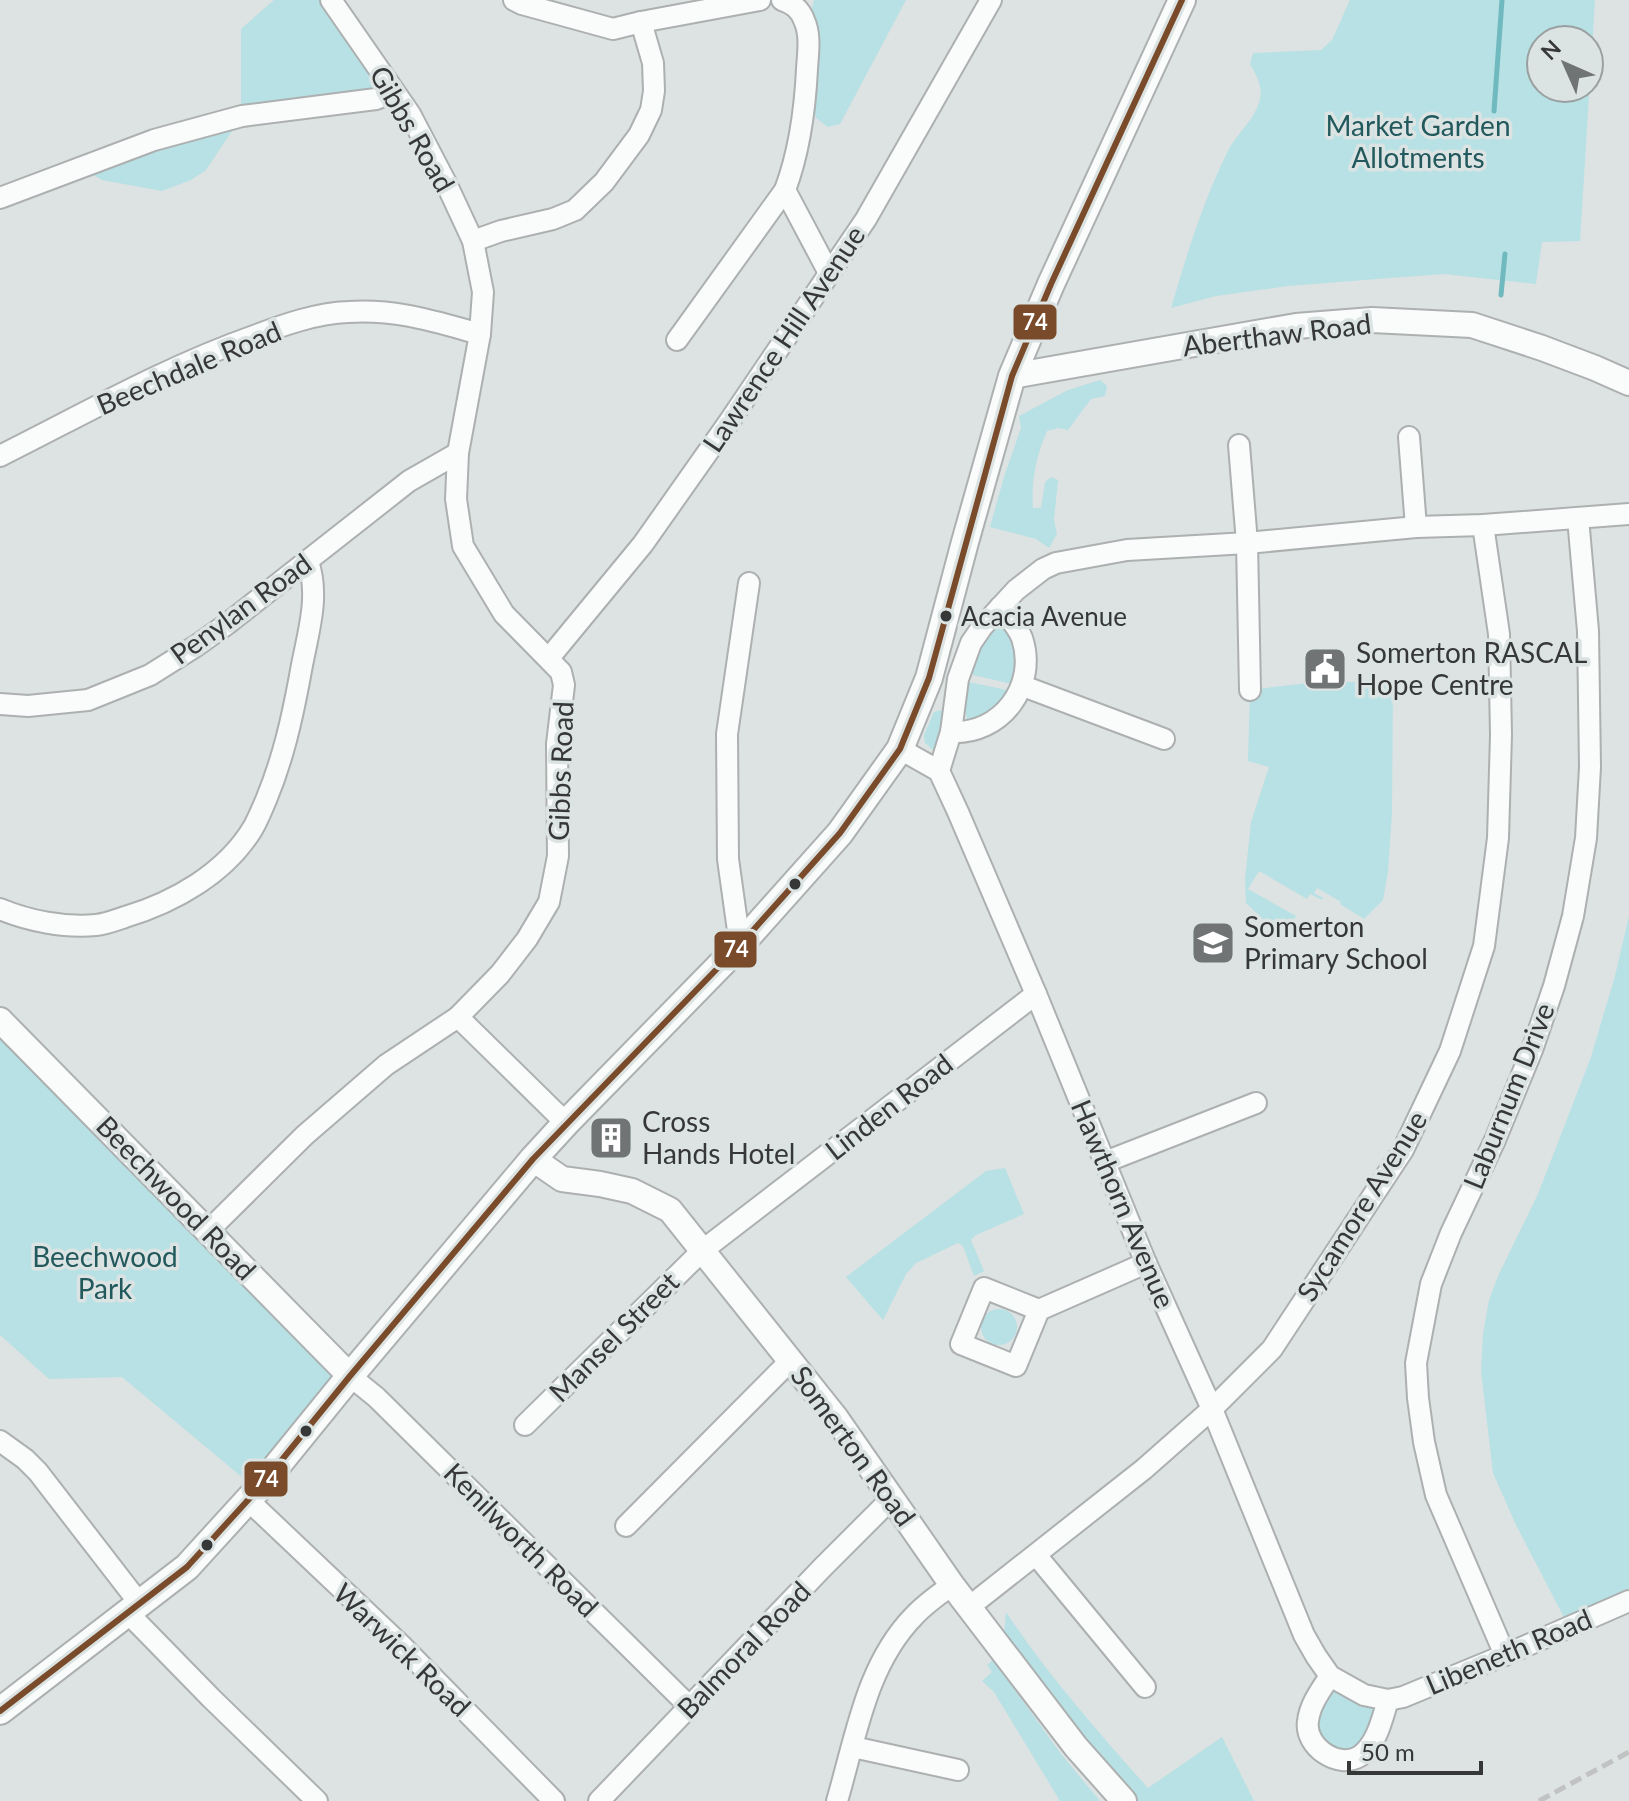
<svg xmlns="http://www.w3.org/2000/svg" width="1629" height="1801" font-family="Lato,sans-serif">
  <rect width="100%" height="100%" fill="#dde2e2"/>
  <g fill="#b7e1e4" fill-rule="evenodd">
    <polygon points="274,0 331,0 394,92 242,116 206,170 191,180 162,191 102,180 81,168 241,116 241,29"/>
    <polygon points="814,0 906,0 840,124 828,127 816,118 812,101 819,46 812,7"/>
    <path d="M1350,0H1595L1580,241L1542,242L1536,284L1444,274L1390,278L1288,286L1216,296L1171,308C1187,254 1203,201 1228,151C1237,133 1255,120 1260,99C1263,87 1256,74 1250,64L1253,53L1321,50L1332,40ZM1541,40H1589V88H1541Z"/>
    <path d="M1100,380L1107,386L1105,396L1091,399L1068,430L1058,428L1047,431C1036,456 1031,481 1033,508H1041L1045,482L1051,477L1058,480L1054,520L1057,534L1049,548L1036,539L990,527L1004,477L1021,428L1019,416L1068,390Z"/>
    <path d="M998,621C1020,635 1015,663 1012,684L973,675C974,654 986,638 998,621Z"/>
    <polygon points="1386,681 1393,682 1392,813 1388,872 1383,900 1364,919 1340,904 1341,902 1317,888 1314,893 1323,898 1322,900 1310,894 1307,899 1259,871 1248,889 1296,916 1286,935 1272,928 1246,903 1245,879 1251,822 1269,767 1248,761 1250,690 1308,683"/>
    <polygon points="968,682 1012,691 1001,707 968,726 965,707"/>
    <polygon points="941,710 946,722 938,751 933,750 925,743 924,735 934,712"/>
    <polygon points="1629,916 1629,1601 1569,1627 1516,1525 1493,1473 1481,1371 1483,1334 1489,1300 1499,1274 1538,1194 1591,1057 1615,976"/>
    <polygon points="0,1020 350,1376 259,1488 243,1478 122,1377 49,1379 0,1335"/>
    <polygon points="1005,1168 1024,1214 976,1235 971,1240 984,1271 974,1276 963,1246 958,1243 916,1263 906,1274 883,1320 846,1277 986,1171"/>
    <circle cx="999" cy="1327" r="18"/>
    <path d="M1006,1612C1048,1675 1098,1732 1148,1788L1222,1737L1254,1801H1133L1004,1635Z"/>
    <polygon points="993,1660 1061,1754 1100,1801 1060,1801 994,1692 982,1681 992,1672 987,1665"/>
    <polygon points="1330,1676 1388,1700 1360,1756 1319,1749 1313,1702"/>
  </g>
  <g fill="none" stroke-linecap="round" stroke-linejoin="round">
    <g stroke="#70b9be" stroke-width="5">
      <polyline points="1494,111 1502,0"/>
      <polyline points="1501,295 1505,254"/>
    </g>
    <g stroke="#adb0b0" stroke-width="24">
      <g id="minor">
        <polyline points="514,0 522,4 613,29 641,22 760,0"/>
        <path d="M782,0C793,4 800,9 804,20C811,35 808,52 807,69C805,110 800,150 785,190L829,273"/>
        <polyline points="0,198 154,140 242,116 376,99 394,92"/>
        <polyline points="473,241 501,231 553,219 575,210 604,182 639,135 651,110 654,91 653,63 641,22"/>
        <polyline points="677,340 785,190"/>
        <polyline points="1409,437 1416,527"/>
        <polyline points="1239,445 1247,543 1250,690"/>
        <path d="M0,456C84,414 166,367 254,336C283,325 317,313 348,312C397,309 433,321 480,334"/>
        <polyline points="549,658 643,544 729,422 866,219 991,0"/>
        <polyline points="1023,686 1164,739"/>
        <polyline points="0,704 28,706 88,700 150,675 196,646 227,624 409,481 458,453"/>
        <path d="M951,732C1001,735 1038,686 1022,638C1017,625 1008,617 1000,607"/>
        <path d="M900,749L939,771L958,812L1036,994L1146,1263L1212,1409L1304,1635L1316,1656L1330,1676C1321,1690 1310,1704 1308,1721C1304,1746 1338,1770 1360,1756C1377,1744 1382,1719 1388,1700L1364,1695L1330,1676"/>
        <polyline points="939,771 951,732 958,679 971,643 982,627 1016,590 1043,569 1056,563 1127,550 1247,543 1416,527 1483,525 1629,514"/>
        <path d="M0,909C29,921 64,928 96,925C106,924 116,920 125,917C175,902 226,873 253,828C258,819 262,809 266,800C283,759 292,719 300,676C306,639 321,598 308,562"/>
        <polyline points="740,945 728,859 727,734 749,583"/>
        <polyline points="458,1017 566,1123"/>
        <polyline points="1105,1162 1256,1103"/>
        <polyline points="208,1231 305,1135 386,1065 458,1017 500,974 527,939 549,902 558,856 557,744 564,685 561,672 504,614 463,546 456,499 458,453 480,334 483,292 473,241 446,183 410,114 331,0"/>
        <polyline points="1039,1310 984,1288 961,1344 1016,1366 1039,1310 1146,1263"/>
        <polyline points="350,1376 376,1397 690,1707"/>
        <polyline points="525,1425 703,1250 1036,994"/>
        <polyline points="0,1441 25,1459 38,1472 140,1604"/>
        <polyline points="249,1501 401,1645 554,1801"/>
        <polyline points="626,1526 791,1360"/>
        <polyline points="1036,1555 1145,1687"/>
        <polyline points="969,1607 1144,1469 1212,1409 1272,1349 1403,1150 1450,1051 1484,946 1498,838 1501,735 1499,634 1483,525"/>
        <polyline points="128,1613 211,1698 317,1801"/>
        <polyline points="1505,1655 1436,1495 1424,1442 1418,1398 1416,1363 1431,1284 1451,1233 1495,1140 1532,1050 1554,986 1573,916 1586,838 1590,767 1588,631 1578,518"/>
        <polyline points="1388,1700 1403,1697 1505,1655 1629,1601"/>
        <polyline points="853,1747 958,1770"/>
        <polyline points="599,1801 823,1567 891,1499"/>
        <path d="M837,1801C856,1737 866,1665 914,1616C925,1604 938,1595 952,1585"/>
      </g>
    </g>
    <g stroke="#adb0b0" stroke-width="28">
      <g id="tertiary">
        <polyline points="1012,376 1296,326 1372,320 1472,325 1542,348 1595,368 1629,383"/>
        <polyline points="0,1020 350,1376"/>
        <polyline points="533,1159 562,1179 600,1184 632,1191 670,1210 836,1418 952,1585 1076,1747 1124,1801"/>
      </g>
    </g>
    <g stroke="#adb0b0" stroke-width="30">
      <polyline id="secondary" points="0,1711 187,1567 259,1488 350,1376 533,1159 566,1123 740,945 840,833 900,749 929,678 965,542 1012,376 1051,284 1182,0"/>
    </g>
    <use href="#minor" stroke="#fafbfb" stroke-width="20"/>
    <use href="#tertiary" stroke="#fafbfb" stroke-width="24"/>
    <use href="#secondary" stroke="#fafbfb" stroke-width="26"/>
    <polyline stroke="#c1c2c2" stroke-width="5" stroke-dasharray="12 6" stroke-linecap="butt" points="1539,1801 1629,1752"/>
    <g stroke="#dce3e3" stroke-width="12">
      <polyline id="bus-1" points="0,1711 187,1567 259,1488 350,1376 533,1159 740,945 840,833 900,749 929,678 1012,376 1051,284 1182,0"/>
    </g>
    <use href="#bus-1" stroke="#7a4b2a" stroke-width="6"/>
  </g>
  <defs>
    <g id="civic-square" transform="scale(2.3)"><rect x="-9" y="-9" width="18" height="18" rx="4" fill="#707474" stroke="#dce3e3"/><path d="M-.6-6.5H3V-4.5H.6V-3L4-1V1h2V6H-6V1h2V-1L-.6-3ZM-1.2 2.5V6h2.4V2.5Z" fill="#fff"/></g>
    <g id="school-square" transform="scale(2.3)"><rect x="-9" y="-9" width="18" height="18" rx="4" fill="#707474" stroke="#dce3e3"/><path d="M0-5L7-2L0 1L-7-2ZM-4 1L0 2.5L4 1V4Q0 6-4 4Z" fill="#fff"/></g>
    <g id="building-square" transform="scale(2.3)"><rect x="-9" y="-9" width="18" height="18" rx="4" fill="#707474" stroke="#dce3e3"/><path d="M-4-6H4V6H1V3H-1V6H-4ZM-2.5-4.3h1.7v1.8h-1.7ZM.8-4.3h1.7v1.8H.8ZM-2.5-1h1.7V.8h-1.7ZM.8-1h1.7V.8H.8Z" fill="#fff"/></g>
  </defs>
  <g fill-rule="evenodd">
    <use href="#civic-square" x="1325" y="669"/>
    <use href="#school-square" x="1213" y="943"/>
    <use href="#building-square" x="611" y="1138"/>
  </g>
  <g fill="#363838" stroke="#dce3e3" stroke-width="3">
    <circle cx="946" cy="616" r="7"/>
    <circle cx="795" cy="884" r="7"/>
    <circle cx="306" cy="1431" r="7"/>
    <circle cx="207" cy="1545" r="7"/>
  </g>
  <g text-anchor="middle" stroke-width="7" stroke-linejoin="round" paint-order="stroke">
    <g font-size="26" fill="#363838" stroke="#dce3e3" text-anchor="start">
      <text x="961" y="626">Acacia Avenue</text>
    </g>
    <g font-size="28" fill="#21595d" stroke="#dce3e3">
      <text x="1418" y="136">Market Garden<tspan x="1418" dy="32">Allotments</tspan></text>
      <text x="105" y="1267">Beechwood<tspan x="105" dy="32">Park</tspan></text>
    </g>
    <g font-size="28" fill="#363838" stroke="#dce3e3">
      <text transform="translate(412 129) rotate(60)" y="10">Gibbs Road</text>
      <text transform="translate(1277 335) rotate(-7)" y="10">Aberthaw Road</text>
      <text transform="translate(784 339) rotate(-56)" y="10">Lawrence Hill Avenue</text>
      <text transform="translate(189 368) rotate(-23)" y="10">Beechdale Road</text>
      <text transform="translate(241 609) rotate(-36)" y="10">Penylan Road</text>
      <text transform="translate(561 771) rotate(-88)" y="10">Gibbs Road</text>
      <text transform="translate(1509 1096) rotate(-68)" y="10">Laburnum Drive</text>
      <text transform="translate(889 1107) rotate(-38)" y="10">Linden Road</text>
      <text transform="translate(176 1198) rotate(46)" y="10">Beechwood Road</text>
      <text transform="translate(1123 1204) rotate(67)" y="10">Hawthorn Avenue</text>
      <text transform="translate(1362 1206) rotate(-58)" y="10">Sycamore Avenue</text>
      <text transform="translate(614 1337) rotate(-45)" y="10">Mansel Street</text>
      <text transform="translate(853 1446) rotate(54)" y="10">Somerton Road</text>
      <text transform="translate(521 1540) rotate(45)" y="10">Kenilworth Road</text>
      <text transform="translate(402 1650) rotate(44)" y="10">Warwick Road</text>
      <text transform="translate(744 1650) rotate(-46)" y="10">Balmoral Road</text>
      <text transform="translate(1509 1652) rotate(-23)" y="10">Libeneth Road</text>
    </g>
    <g font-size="28" fill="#363838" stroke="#dce3e3" text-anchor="start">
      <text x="1356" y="663">Somerton RASCAL<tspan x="1356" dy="32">Hope Centre</tspan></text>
      <text x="1244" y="937">Somerton<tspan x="1244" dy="32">Primary School</tspan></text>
      <text x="642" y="1132">Cross<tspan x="642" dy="32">Hands Hotel</tspan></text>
    </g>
  </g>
  <g stroke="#dce3e3" stroke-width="3">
    <rect x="1012" y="303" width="46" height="38" rx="8" fill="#7a4b2a"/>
    <rect x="713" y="930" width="45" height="39" rx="8" fill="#7a4b2a"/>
    <rect x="243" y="1460" width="46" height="38" rx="8" fill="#7a4b2a"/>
  </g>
  <g font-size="22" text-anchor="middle" font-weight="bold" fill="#fff">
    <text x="1035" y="330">74</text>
    <text x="736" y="957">74</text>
    <text x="266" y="1487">74</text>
  </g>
  <g transform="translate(1565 64) rotate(315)"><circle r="38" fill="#dce3e3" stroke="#9a9f9f" stroke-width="2"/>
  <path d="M0-6L14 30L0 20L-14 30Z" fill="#707474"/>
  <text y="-12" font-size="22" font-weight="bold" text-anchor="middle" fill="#363838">N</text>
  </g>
  <path d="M1349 1761v12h132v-12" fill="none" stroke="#363838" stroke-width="4"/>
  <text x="1361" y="1761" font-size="24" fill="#363838" stroke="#dce3e3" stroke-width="6" paint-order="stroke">50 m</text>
</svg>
